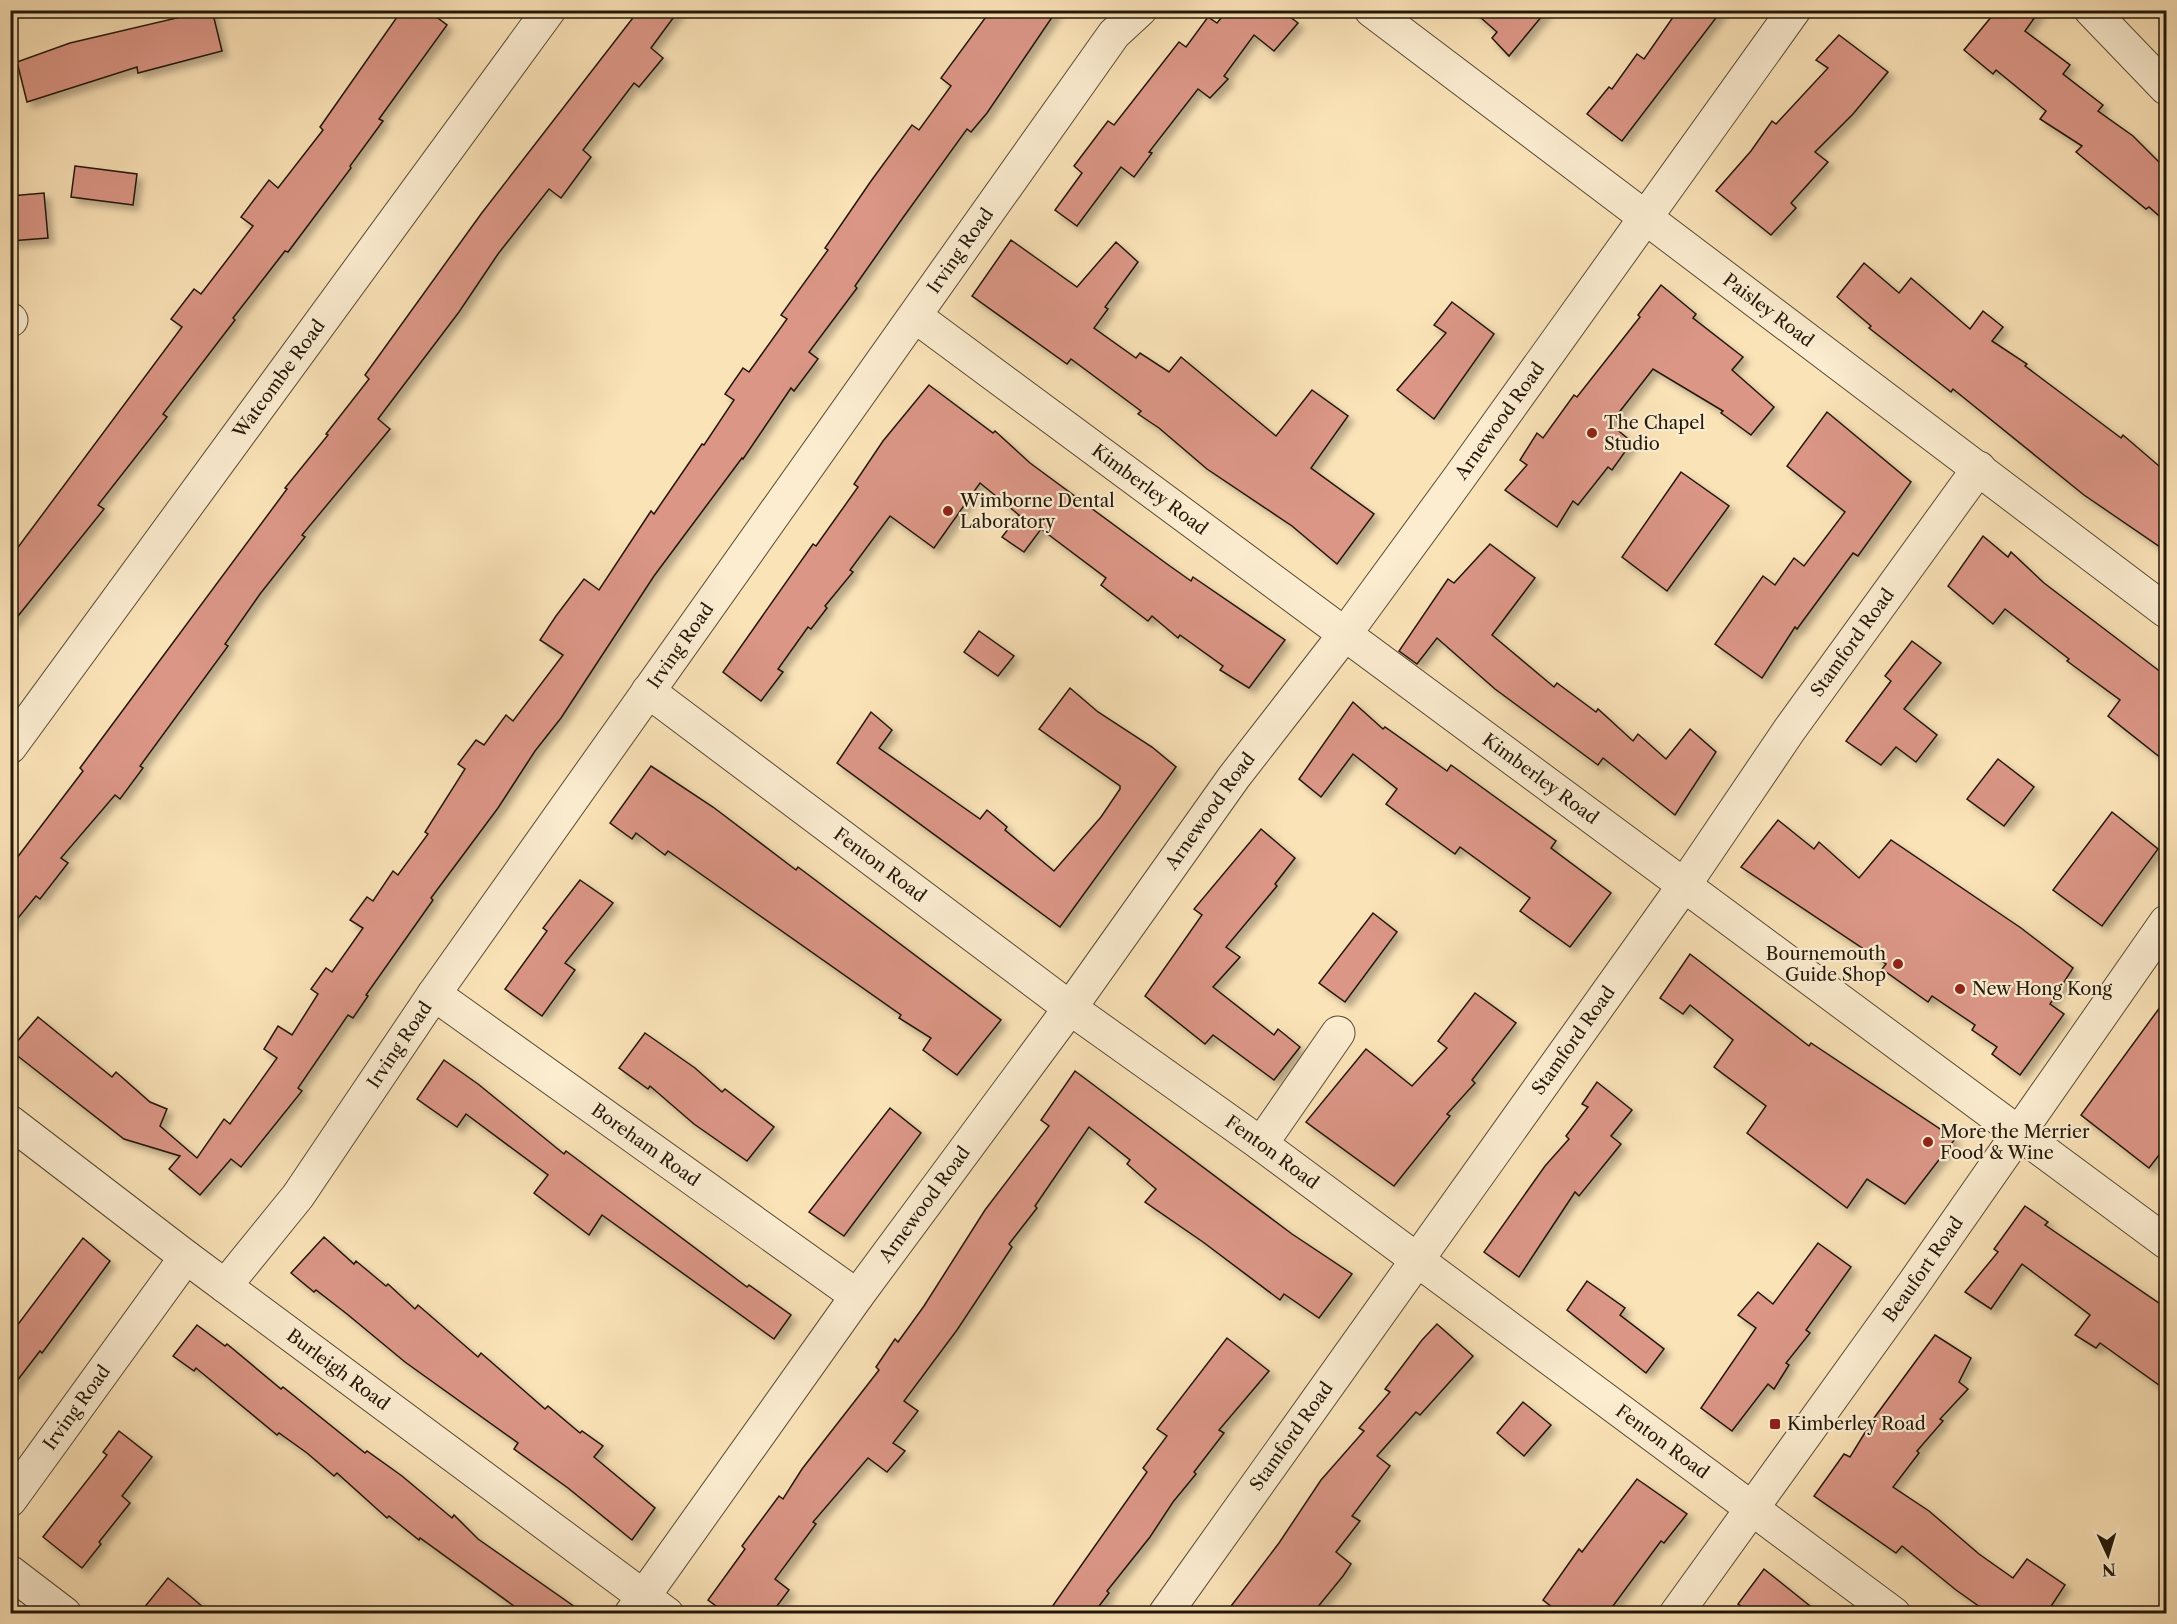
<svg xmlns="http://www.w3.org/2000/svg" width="2177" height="1624" font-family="'Libre Caslon Text',serif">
  <defs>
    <filter id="shadow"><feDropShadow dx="5.5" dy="5.5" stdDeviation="3" flood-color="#0004"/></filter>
  </defs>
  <rect width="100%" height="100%" fill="#fbe3b8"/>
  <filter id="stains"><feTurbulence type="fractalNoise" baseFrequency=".00333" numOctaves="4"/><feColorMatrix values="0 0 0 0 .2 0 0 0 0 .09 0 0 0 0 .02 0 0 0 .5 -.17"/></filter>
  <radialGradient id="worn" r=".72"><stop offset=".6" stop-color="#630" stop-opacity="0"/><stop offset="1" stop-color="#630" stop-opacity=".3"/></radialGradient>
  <g fill="#db9686" stroke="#231809" stroke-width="1.5" filter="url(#shadow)">
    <polygon points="180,10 212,10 222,51 138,73 137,67 27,102 17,62 70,43 181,17"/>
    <polygon points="402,10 427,10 447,25 379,119 383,121 350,166 351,168 288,252 285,251 233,318 235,320 163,414 167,417 98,505 104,509 10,626 10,558 182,327 171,319 194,289 201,294 253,226 241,217 269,180 278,188 323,130 320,127"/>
    <polygon points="639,10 679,10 651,48 663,58 639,87 634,83 583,150 591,157 561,198 549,189 498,254 459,312 378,419 390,429 302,535 305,537 260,594 225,644 228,646 140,766 143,768 120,799 115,795 61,858 68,863 40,899 36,896 10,928 10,867 83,771 80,768 287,489 285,488 328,435 326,434 369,379 365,375 481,214"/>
    <polygon points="991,10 1057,10 987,113 971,132 967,129 902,219 855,286 857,288 809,352 818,359 794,391 791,388 743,459 742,458 654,576 561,718 535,751 498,808 431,898 433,900 366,995 368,996 353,1018 348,1015 298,1088 302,1091 241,1167 231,1159 200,1195 169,1169 180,1156 124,1139 10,1050 38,1017 112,1077 116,1072 150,1102 167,1109 160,1126 197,1158 224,1119 230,1124 277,1058 264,1049 278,1026 292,1035 318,994 311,989 326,968 332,972 363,928 350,920 367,897 373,901 393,871 398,875 428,834 425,832 465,769 458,764 476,740 484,745 506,715 513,721 563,655 540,640 556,616 584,579 599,590 651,511 654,514 702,444 704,445 734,400 725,394 743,368 749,372 787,319 781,315 828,250 825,248 871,181 912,125 919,130 951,86 941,78"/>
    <polygon points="1224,10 1281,10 1298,23 1274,51 1254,35 1224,76 1228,79 1210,98 1198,89 1149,152 1152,153 1134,177 1121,167 1077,226 1055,210 1082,173 1074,166 1108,121 1114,125 1179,42 1186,47 1208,17 1217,23 1226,12"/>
    <polygon points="1472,10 1547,10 1509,56 1492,38 1497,32"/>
    <polygon points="1678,10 1722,10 1622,141 1587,114 1609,87 1612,89 1637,54 1644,59"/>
    <polygon points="1997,10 2040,10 2025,31 2070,65 2063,74 2103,105 2098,111 2133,136 2166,169 2166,222 2149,207 2146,209 2076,152 2082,146 2040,119 2046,111 1996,70 1993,74 1964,50"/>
    <polygon points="1839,35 1888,72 1853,114 1815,152 1828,162 1791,203 1796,208 1771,235 1716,191 1751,151 1772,121 1776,124 1828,68 1816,60"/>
    <polygon points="75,166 137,174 133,205 71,197"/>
    <polygon points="44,193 48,238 10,241 10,196"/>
    <polygon points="1011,240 1077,287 1116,242 1138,262 1105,307 1108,309 1094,328 1136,358 1140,353 1169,372 1181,357 1276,436 1312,390 1348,416 1311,468 1374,514 1337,564 1292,526 1207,469 1159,428 1138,414 1141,411 1071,359 1067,364 972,296"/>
    <polygon points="1864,263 1899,293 1911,278 1970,329 1983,311 2003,327 1992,341 2027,364 2025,366 2121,438 2123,435 2166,472 2166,551 2084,495 1953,389 1951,392 1869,328 1871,326 1837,297"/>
    <polygon points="1661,285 1696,314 1693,318 1743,357 1732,370 1774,407 1751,435 1721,413 1723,411 1653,369 1610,424 1632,442 1612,470 1608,467 1578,505 1573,501 1557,527 1505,490 1527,465 1520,460 1537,433 1543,438 1574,395 1577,397 1640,317 1638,315"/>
    <polygon points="1452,302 1494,334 1434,419 1397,390 1446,333 1434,325"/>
    <polygon points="929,385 993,433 995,431 1030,463 1167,564 1191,581 1193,577 1285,640 1249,688 1220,670 1223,666 1180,635 1178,638 1152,616 1148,621 1101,585 1106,578 1041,529 1024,552 1002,537 1019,515 980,483 934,548 890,516 850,570 853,572 825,606 827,608 811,629 808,627 778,669 783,672 761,701 723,672 813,544 816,546 858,487 854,484 883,441"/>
    <polygon points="1827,412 1911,482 1858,556 1853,553 1797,629 1795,627 1762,678 1715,644 1763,576 1775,585 1794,558 1804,566 1845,512 1787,466"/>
    <polygon points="1681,472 1729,506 1667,591 1622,557"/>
    <polygon points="1983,536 2008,557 2011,552 2044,583 2166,676 2166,762 2108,716 2120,700 2067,661 2069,659 2005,609 1993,624 1948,586"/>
    <polygon points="1490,544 1535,578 1492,635 1554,687 1557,683 1596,712 1598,709 1633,741 1638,734 1666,759 1690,729 1716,752 1675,815 1603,758 1598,765 1495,689 1437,638 1417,664 1399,651 1448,579 1454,583"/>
    <polygon points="979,631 1014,656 998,676 964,652"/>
    <polygon points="1912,641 1941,663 1904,709 1937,735 1916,762 1896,747 1881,765 1846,741 1891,681 1885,676"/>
    <polygon points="1070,688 1098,712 1152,747 1176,767 1060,927 837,763 871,712 892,730 879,748 980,819 987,810 1007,827 1005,830 1054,871 1101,817 1120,789 1120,786 1039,729"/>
    <polygon points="1353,702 1383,729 1385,727 1447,771 1451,765 1556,841 1551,848 1611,893 1570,947 1520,911 1530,898 1460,847 1455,854 1386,804 1397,789 1353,754 1321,797 1299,779"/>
    <polygon points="1998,759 2034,787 2004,826 1967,799"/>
    <polygon points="651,766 713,807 796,870 798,867 1001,1020 957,1075 923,1050 931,1038 899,1018 901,1015 668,851 665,855 636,833 632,839 610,823"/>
    <polygon points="2112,812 2158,849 2102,926 2053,890"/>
    <polygon points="1778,820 1814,849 1819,842 1859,878 1891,840 2021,928 2073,968 2050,1004 2064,1014 2020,1075 1992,1054 1997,1047 1972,1030 1975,1025 1932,996 1928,1002 1882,969 1886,964 1741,867"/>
    <polygon points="1261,829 1295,858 1275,884 1277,886 1226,947 1240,957 1213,987 1274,1035 1278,1029 1300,1047 1274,1080 1213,1035 1205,1044 1145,996 1202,915 1194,909"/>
    <polygon points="580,880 613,903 565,963 575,970 542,1016 505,989 547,931 543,928"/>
    <polygon points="1373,913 1397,932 1345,1002 1319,983"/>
    <polygon points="1690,954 1809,1046 1811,1043 1955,1139 1905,1204 1867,1179 1847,1208 1747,1133 1766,1106 1714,1067 1733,1040 1690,1005 1683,1014 1660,998"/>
    <polygon points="1475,993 1516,1023 1472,1080 1475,1083 1447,1114 1450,1116 1394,1186 1306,1122 1366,1049 1412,1086 1447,1048 1438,1041"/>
    <polygon points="2166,999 2166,1146 2149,1168 2081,1115"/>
    <polygon points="645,1033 695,1068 722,1092 725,1089 774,1127 747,1161 694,1124 650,1086 648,1089 619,1068"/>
    <polygon points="444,1060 478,1084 564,1154 566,1151 747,1287 749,1285 791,1315 774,1339 602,1215 589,1235 534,1193 548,1175 466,1114 457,1127 417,1099"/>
    <polygon points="1075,1071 1292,1234 1352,1274 1319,1318 1284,1294 1280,1300 1203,1242 1145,1202 1156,1189 1127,1164 1130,1160 1089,1127 1035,1206 1037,1208 1009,1244 1012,1247 957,1330 904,1401 918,1411 893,1443 905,1451 887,1472 868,1458 813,1522 816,1524 775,1579 789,1590 771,1614 727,1614 708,1600 745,1549 742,1546 779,1496 783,1499 802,1469 879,1370 876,1367 895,1339 898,1342 924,1306 985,1210 1049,1126 1041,1120"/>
    <polygon points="1597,1082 1632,1110 1611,1136 1621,1144 1579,1196 1575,1192 1519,1277 1484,1252 1545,1166 1569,1139 1566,1136 1588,1107 1582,1104"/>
    <polygon points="890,1108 921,1133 844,1236 809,1212"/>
    <polygon points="2025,1206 2048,1222 2045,1225 2166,1308 2166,1390 2100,1343 2096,1348 2075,1335 2090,1315 2022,1264 1991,1309 1965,1292 1998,1252 1994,1249"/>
    <polygon points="324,1237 354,1264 356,1261 386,1286 388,1284 415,1309 418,1305 478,1357 481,1353 545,1409 548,1406 580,1433 582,1431 603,1446 594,1457 655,1508 632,1540 568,1488 514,1449 518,1443 405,1362 347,1314 316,1290 314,1292 291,1273"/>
    <polygon points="83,1238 110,1261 42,1353 40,1351 10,1390 10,1335"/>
    <polygon points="1818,1243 1851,1267 1806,1330 1810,1333 1786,1363 1789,1365 1774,1389 1768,1384 1732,1431 1701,1408 1756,1328 1738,1315 1758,1292 1773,1304"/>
    <polygon points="1587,1281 1625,1308 1620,1315 1664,1349 1646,1373 1567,1310"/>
    <polygon points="1437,1324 1473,1356 1420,1415 1416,1412 1377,1456 1390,1466 1352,1516 1360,1521 1336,1552 1351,1564 1343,1576 1312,1614 1225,1614 1279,1543 1321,1480 1364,1431 1359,1428 1390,1392 1385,1389 1422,1340"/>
    <polygon points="197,1325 225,1346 227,1344 281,1389 283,1387 365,1453 367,1451 402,1476 452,1518 454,1515 478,1539 585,1614 525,1614 420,1538 419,1540 389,1516 387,1518 337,1473 334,1476 307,1453 279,1433 277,1435 196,1368 194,1371 173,1356"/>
    <polygon points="1935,1335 1971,1358 1959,1382 1968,1389 1940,1419 1943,1421 1917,1451 1919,1453 1893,1487 1929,1511 1979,1554 2013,1578 2027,1559 2065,1585 2046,1614 1990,1614 1956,1590 1902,1546 1896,1553 1814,1496 1844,1454 1850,1457 1874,1418"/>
    <polygon points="1227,1338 1269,1371 1219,1430 1224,1433 1194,1472 1196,1474 1173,1502 1150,1537 1107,1591 1109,1593 1093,1614 1047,1614 1147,1472 1143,1468 1167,1436 1157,1429"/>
    <polygon points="1523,1402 1551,1425 1524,1456 1497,1433"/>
    <polygon points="119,1431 152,1457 122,1496 130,1503 99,1542 101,1544 82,1568 43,1537 107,1455 103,1452"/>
    <polygon points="1637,1479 1687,1514 1664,1543 1661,1541 1607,1614 1561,1614 1543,1600 1579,1549 1582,1552"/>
    <polygon points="1764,1569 1820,1614 1752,1614 1738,1604"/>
    <polygon points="168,1578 190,1596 211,1614 139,1614"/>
  </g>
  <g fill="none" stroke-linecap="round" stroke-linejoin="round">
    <g stroke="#594b35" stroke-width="35">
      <g id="minor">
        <path id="s1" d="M1371,10L2166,611"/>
        <polyline points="2091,10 2166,88"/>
        <path id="s2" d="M915,316L2166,1242"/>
        <polyline points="10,320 11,320"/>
        <path id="s3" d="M648,691L1070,1008L1261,1144L1894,1614"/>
        <path id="s4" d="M10,747L549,10"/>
        <path id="s5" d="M434,994L857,1296"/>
        <path id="s6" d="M10,1122L186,1257L667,1614"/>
        <polyline points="1261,1144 1338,1033"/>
        <path id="s7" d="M225,1286L298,1196L434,994L1114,34L1140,10"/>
        <path id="s8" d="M10,1500L186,1257"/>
        <polyline points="10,1572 65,1614"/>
        <path id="s9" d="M631,1614L857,1296L1070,1008L1234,777L1345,634L1459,478L1794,10"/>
        <path id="s10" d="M1165,1614L1685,884L1790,729L1979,468"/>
      </g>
    </g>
    <g stroke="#594b35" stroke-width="35">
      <g id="tertiary">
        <path id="s11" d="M1676,1614L1912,1286L2166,922"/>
      </g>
    </g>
    <use href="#minor" stroke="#fcedd1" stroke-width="33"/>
    <use href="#tertiary" stroke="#fcedd1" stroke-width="33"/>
  </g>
  <g fill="#8f2418" stroke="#fcedd1" stroke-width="2">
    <circle cx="1592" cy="433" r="6"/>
    <circle cx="948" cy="511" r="6"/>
    <circle cx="1898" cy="964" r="6"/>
    <circle cx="1960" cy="989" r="6"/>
    <circle cx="1928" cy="1142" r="6"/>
    <rect x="1769" y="1418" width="12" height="12" rx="3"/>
  </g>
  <g text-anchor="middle" stroke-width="4.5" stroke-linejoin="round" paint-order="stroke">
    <g font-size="18" fill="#231809" stroke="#fcedd1">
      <text dy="6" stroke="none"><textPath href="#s7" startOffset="1270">Irving Road</textPath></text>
      <text dy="6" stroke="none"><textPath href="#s1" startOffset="498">Paisley Road</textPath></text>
      <text dy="6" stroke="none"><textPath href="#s4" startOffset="456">Watcombe Road</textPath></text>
      <text dy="6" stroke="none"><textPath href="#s9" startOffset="1476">Arnewood Road</textPath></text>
      <text dy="6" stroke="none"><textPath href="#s2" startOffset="292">Kimberley Road</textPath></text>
      <text dy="6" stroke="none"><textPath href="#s10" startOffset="1190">Stamford Road</textPath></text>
      <text dy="6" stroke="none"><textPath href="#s7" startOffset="786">Irving Road</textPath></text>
      <text dy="6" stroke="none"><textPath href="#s2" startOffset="778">Kimberley Road</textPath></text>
      <text dy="6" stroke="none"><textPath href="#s9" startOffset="990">Arnewood Road</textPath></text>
      <text dy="6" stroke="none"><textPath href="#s3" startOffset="290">Fenton Road</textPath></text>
      <text dy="6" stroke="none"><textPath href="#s10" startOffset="704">Stamford Road</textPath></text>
      <text dy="6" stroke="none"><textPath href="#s7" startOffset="298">Irving Road</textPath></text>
      <text dy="6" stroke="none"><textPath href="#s5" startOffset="260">Boreham Road</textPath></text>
      <text dy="6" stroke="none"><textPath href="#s3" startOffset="776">Fenton Road</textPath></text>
      <text dy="6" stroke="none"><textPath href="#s9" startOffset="504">Arnewood Road</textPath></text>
      <text dy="6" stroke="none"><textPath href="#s11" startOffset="424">Beaufort Road</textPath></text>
      <text dy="6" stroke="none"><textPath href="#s6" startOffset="411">Burleigh Road</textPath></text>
      <text dy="6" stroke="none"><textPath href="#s8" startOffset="114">Irving Road</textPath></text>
      <text dy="6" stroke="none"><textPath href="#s10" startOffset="218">Stamford Road</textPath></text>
      <text dy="6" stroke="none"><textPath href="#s3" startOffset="1262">Fenton Road</textPath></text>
    </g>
    <g font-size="18" fill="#231809" stroke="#fcedd1" text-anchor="start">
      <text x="1604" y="429">The Chapel<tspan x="1604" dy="21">Studio</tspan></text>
      <text x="960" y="507">Wimborne Dental<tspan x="960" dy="21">Laboratory</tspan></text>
      <text x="1886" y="960" text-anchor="end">Bournemouth<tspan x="1886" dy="21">Guide Shop</tspan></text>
      <text x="1972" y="995">New Hong Kong</text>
      <text x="1940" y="1138">More the Merrier<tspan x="1940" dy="21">Food &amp; Wine</tspan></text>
      <text x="1787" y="1430">Kimberley Road</text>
    </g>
  </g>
  <rect width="2177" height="1624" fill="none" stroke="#fbe3b8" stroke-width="36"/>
  <rect x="12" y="12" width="2153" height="1600" fill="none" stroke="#231809" stroke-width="3"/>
  <rect x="18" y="18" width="2141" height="1588" fill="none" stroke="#231809" stroke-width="1.5"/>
  <g transform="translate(2108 1555) rotate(176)" stroke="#fcedd1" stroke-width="4.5" paint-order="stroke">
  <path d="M0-4.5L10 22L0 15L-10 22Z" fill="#231809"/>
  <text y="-9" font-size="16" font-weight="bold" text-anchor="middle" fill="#231809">N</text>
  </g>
  <rect width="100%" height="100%" filter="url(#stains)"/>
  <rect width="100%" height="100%" fill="url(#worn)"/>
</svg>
